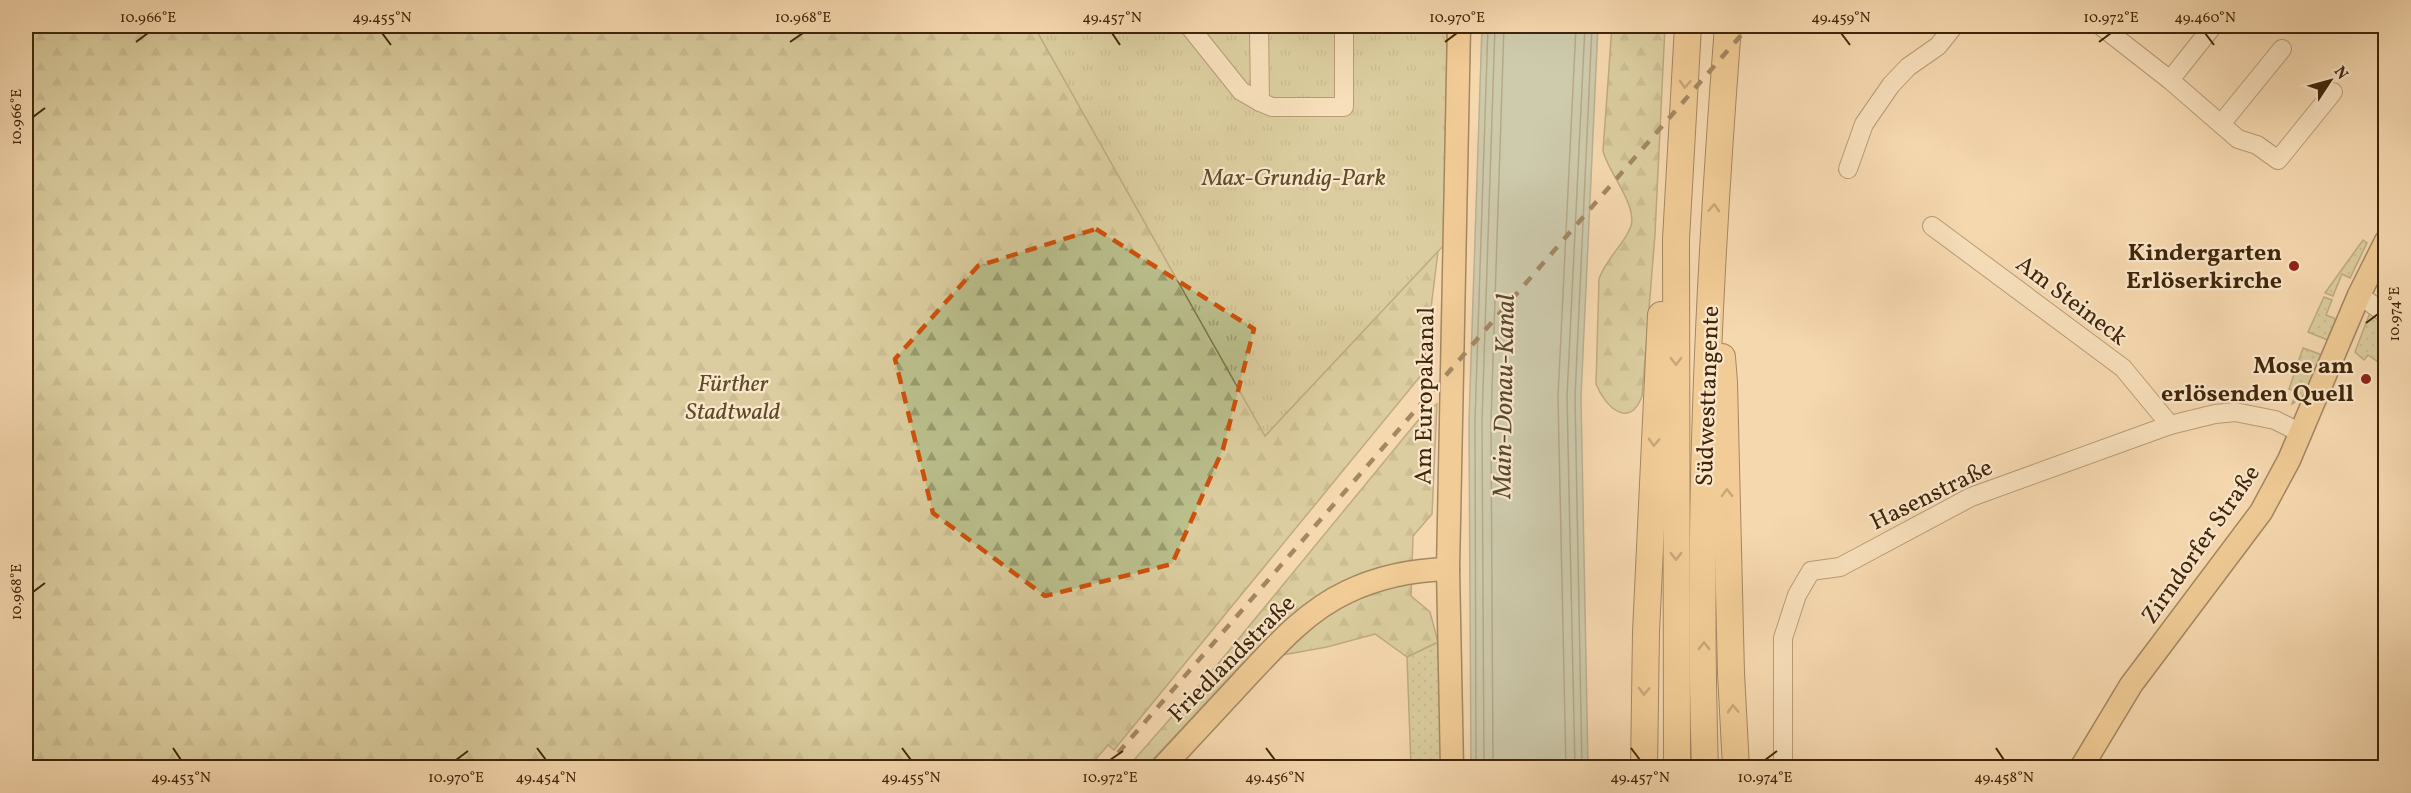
<svg xmlns="http://www.w3.org/2000/svg" width="2411" height="793" font-family="Vollkorn,serif">
  <defs>
    <pattern id="grass-dots" width="8" height="8" patternUnits="userSpaceOnUse" patternTransform="scale(1.5)"><rect width="8" height="8" fill="#babf8c"/><path d="M2 2h.1M6 6h.1" fill="none" stroke="#999b70" stroke-width="1.8" stroke-linecap="round"/></pattern>
    <pattern id="forest-firs" width="22" height="20" patternUnits="userSpaceOnUse" patternTransform="scale(1.5)"><rect width="22" height="20" fill="#babf8c"/><path d="M5 1l3.5 6h-7zM16 11l3.5 6h-7z" fill="#999b70"/></pattern>
    <pattern id="park-tufts" width="24" height="20" patternUnits="userSpaceOnUse" patternTransform="scale(1.5)"><rect width="24" height="20" fill="#babf8c"/><path d="M3 7l-1-3M5 7V3M7 7l1-3M15 17l-1-3M17 17v-4M19 17l1-3" fill="none" stroke="#999b70"/></pattern>
  </defs>
  <rect width="100%" height="100%" fill="#f6d8af"/>
  <filter id="stains"><feTurbulence type="fractalNoise" baseFrequency=".00333" numOctaves="4"/><feColorMatrix values="0 0 0 0 .2 0 0 0 0 .09 0 0 0 0 .02 0 0 0 .5 -.17"/></filter>
  <radialGradient id="worn" r=".72"><stop offset=".6" stop-color="#630" stop-opacity="0"/><stop offset="1" stop-color="#630" stop-opacity=".3"/></radialGradient>
  <g fill="url(#grass-dots)" stroke="#7d724a" stroke-width="1.5">
    <polygon points="2363,240 2367,243 2350,278 2342,274 2333,296 2325,293"/>
    <polygon points="2324,297 2332,300 2326,315 2334,318 2337,324 2330,341 2308,332"/>
    <polygon points="2371,310 2385,320 2385,352 2378,362 2368,355 2364,360 2355,352"/>
    <polygon points="2303,348 2325,356 2305,395 2292,404 2296,392 2289,389"/>
    <polygon points="1438,642 1442,767 1411,767 1407,657"/>
  </g>
  <g fill="url(#forest-firs)" stroke="#7d724a" stroke-width="1.5">
    <polygon points="26,26 1041,26 1440,235 1423,373 1114,750 1108,745 1089,767 26,767"/>
    <path d="M1612,26H1665L1655,234L1642,396C1630,430 1605,407 1596,384L1599,279C1606,258 1625,244 1631,226C1637,204 1608,172 1603,151Z"/>
    <polygon points="1437,404 1432,514 1413,536 1411,596 1430,612 1438,642 1407,657 1375,634 1327,647 1244,662 1146,767 1127,768 1218,664 1420,418"/>
  </g>
  <polygon fill="url(#park-tufts)" stroke="#7d724a" stroke-width="1.5" points="1034,26 1447,26 1445,244 1265,436"/>
  <polygon fill="#9dbaaa" stroke="#787e69" stroke-width="1.5" points="1482,26 1598,26 1581,397 1588,767 1471,767 1469,421"/>
  <g fill="none" stroke-linecap="round" stroke-linejoin="round">
    <g stroke="#6e7059" stroke-width="1.5">
      <polyline points="1476,768 1475,421 1488,26"/>
      <polyline points="1484,768 1482,421 1495,26"/>
      <polyline points="1493,768 1491,421 1504,26"/>
      <polyline points="1566,768 1558,397 1576,26"/>
      <polyline points="1575,768 1567,397 1585,26"/>
      <polyline points="1582,768 1575,397 1592,26"/>
    </g>
    <g stroke="#6e5232" stroke-width="20">
      <g id="minor">
        <polyline points="1189,26 1241,91 1260,102"/>
        <polyline points="1259,26 1260,102 1272,107 1344,107 1344,26"/>
        <polyline points="2101,26 2170,80 2238,139 2257,145 2278,160 2333,92"/>
        <polyline points="2170,80 2213,26"/>
        <polyline points="2221,124 2282,49"/>
        <polyline points="1848,169 1864,124 1891,85 1908,67 1938,46 1954,26"/>
        <polyline points="1932,226 2123,368 2170,425"/>
        <polyline points="2359,295 2386,314"/>
        <polyline points="1783,768 1783,638 1797,595 1811,571 1840,567 1971,497 2170,425 2215,414 2235,412 2275,420 2301,433"/>
      </g>
    </g>
    <g stroke="#402508" stroke-width="25">
      <g id="major">
        <path d="M1162,768C1188,740 1214,712 1240,684C1272,650 1304,612 1347,592C1378,577 1414,570 1448,569"/>
        <polyline points="1452,768 1448,569 1459,26"/>
        <polyline points="2081,768 2131,685 2261,512 2289,460 2359,295 2386,241"/>
      </g>
    </g>
    <g stroke="#402508" stroke-width="28">
      <g id="highway">
        <polyline points="1722,357 1724,382 1731,673 1736,768"/>
        <polyline points="1644,768 1646,632 1661,315"/>
        <polyline points="1677,768 1676,239 1688,26"/>
        <path d="M1705,768C1697,520 1709,272 1728,26"/>
      </g>
    </g>
    <use href="#minor" stroke="#f9e6cb" stroke-width="18"/>
    <use href="#major" stroke="#ebbc78" stroke-width="22"/>
    <use href="#highway" stroke="#ebbc78" stroke-width="26"/>
    <polyline stroke="#402508" stroke-width="4.5" stroke-dasharray="10 10" stroke-linecap="butt" points="1105,768 1749,26"/>
  </g>
  <defs><path id="oneway-chevron" d="M-2-3.5L2.5 0L-2 3.5" fill="none" stroke-width="1.6" stroke-linecap="round" stroke-linejoin="round" transform="scale(1.5)"/></defs>
  <g stroke="#8d693a">
    <use href="#oneway-chevron" transform="translate(1685 84) rotate(93)"/>
    <use href="#oneway-chevron" transform="translate(1714 208) rotate(-87)"/>
    <use href="#oneway-chevron" transform="translate(1676 361) rotate(90)"/>
    <use href="#oneway-chevron" transform="translate(1654 442) rotate(92)"/>
    <use href="#oneway-chevron" transform="translate(1727 493) rotate(-91)"/>
    <use href="#oneway-chevron" transform="translate(1676 556) rotate(90)"/>
    <use href="#oneway-chevron" transform="translate(1704 646) rotate(-90)"/>
    <use href="#oneway-chevron" transform="translate(1644 691) rotate(92)"/>
    <use href="#oneway-chevron" transform="translate(1733 709) rotate(-93)"/>
  </g>
  <path d="M0 0H2411V793H0ZM1096,229L1254,329L1223,449L1172,564L1045,596L933,513L895,359L978,266Z" fill="#f6d8af" fill-opacity=".55" fill-rule="evenodd"/>
  <path fill="none" stroke="#cf510b" stroke-width="4.5" stroke-dasharray="12 8" stroke-linejoin="round" d="M1096,229L1254,329L1223,449L1172,564L1045,596L933,513L895,359L978,266Z"/>
  <path fill="none" stroke="#402508" stroke-width="2" d="M382,33L391,45M1112,33L1120,45M1841,33L1850,45M2205,33L2214,45M136,42L148,33M790,42L803,33M1445,42L1457,33M2099,42L2111,33M33,117L45,108M2366,323L2378,314M33,592L45,583M173,748L181,760M537,748L546,760M902,748L911,760M1266,748L1275,760M1631,748L1640,760M1996,748L2004,760M456,760L468,751M1110,760L1123,751M1765,760L1777,751"/>
  <g fill="#8f2418" stroke="#f9e6cb" stroke-width="2">
    <circle cx="2294" cy="266" r="6"/>
    <circle cx="2366" cy="379" r="6"/>
  </g>
  <g text-anchor="middle" stroke-width="4.5" stroke-linejoin="round" paint-order="stroke">
    <g font-size="24" font-style="italic" fill="#5e4c29" stroke="#f9e6cb">
      <text x="1294" y="185">Max-Grundig-Park</text>
      <text x="733" y="391">Fürther<tspan x="733" dy="28">Stadtwald</tspan></text>
    </g>
    <g font-size="24" font-weight="bold" fill="#402508" stroke="#f9e6cb" text-anchor="end">
      <text x="2282" y="260">Kindergarten<tspan x="2282" dy="28">Erlöserkirche</tspan></text>
      <text x="2354" y="373">Mose am<tspan x="2354" dy="28">erlösenden Quell</tspan></text>
    </g>
    <g font-size="24" fill="#402508" stroke="#f9e6cb">
      <text transform="translate(2072 300) rotate(37)" y="8">Am Steineck</text>
      <text transform="translate(1424 396) rotate(-89)" y="8">Am Europakanal</text>
      <text transform="translate(1707 396) rotate(-88)" y="8">Südwesttangente</text>
      <text transform="translate(1931 494) rotate(-26)" y="8">Hasenstraße</text>
      <text transform="translate(2200 544) rotate(-55)" y="8">Zirndorfer Straße</text>
      <text transform="translate(1231 658) rotate(-45)" y="8">Friedlandstraße</text>
    </g>
    <g font-size="26" font-style="italic" fill="#574a30" stroke="#f9e6cb">
      <text transform="translate(1503 396) rotate(-89)" y="9">Main-Donau-Kanal</text>
    </g>
  </g>
  <rect width="2411" height="793" fill="none" stroke="#f6d8af" stroke-width="66"/>
  <g transform="translate(2330 81) rotate(54)" stroke="#f9e6cb" stroke-width="4.5" paint-order="stroke">
  <path d="M0-4.5L10 22L0 15L-10 22Z" fill="#402508"/>
  <text y="-9" font-size="16" font-weight="bold" text-anchor="middle" fill="#402508">N</text>
  </g>
  <rect x="33" y="33" width="2345" height="727" fill="none" stroke="#402508" stroke-width="2"/>
  <g font-size="15" text-anchor="middle" fill="#402508">
    <text x="148" y="22">10.966°E</text>
    <text x="382" y="22">49.455°N</text>
    <text x="803" y="22">10.968°E</text>
    <text x="1112" y="22">49.457°N</text>
    <text x="1457" y="22">10.970°E</text>
    <text x="1841" y="22">49.459°N</text>
    <text x="2111" y="22">10.972°E</text>
    <text x="2205" y="22">49.460°N</text>
    <text transform="translate(16 117) rotate(-90)" y="5">10.966°E</text>
    <text transform="translate(2394 314) rotate(-90)" y="5">10.974°E</text>
    <text transform="translate(16 592) rotate(-90)" y="5">10.968°E</text>
    <text x="181" y="782">49.453°N</text>
    <text x="456" y="782">10.970°E</text>
    <text x="546" y="782">49.454°N</text>
    <text x="911" y="782">49.455°N</text>
    <text x="1110" y="782">10.972°E</text>
    <text x="1275" y="782">49.456°N</text>
    <text x="1640" y="782">49.457°N</text>
    <text x="1765" y="782">10.974°E</text>
    <text x="2004" y="782">49.458°N</text>
  </g>
  <rect width="100%" height="100%" filter="url(#stains)"/>
  <rect width="100%" height="100%" fill="url(#worn)"/>
</svg>
